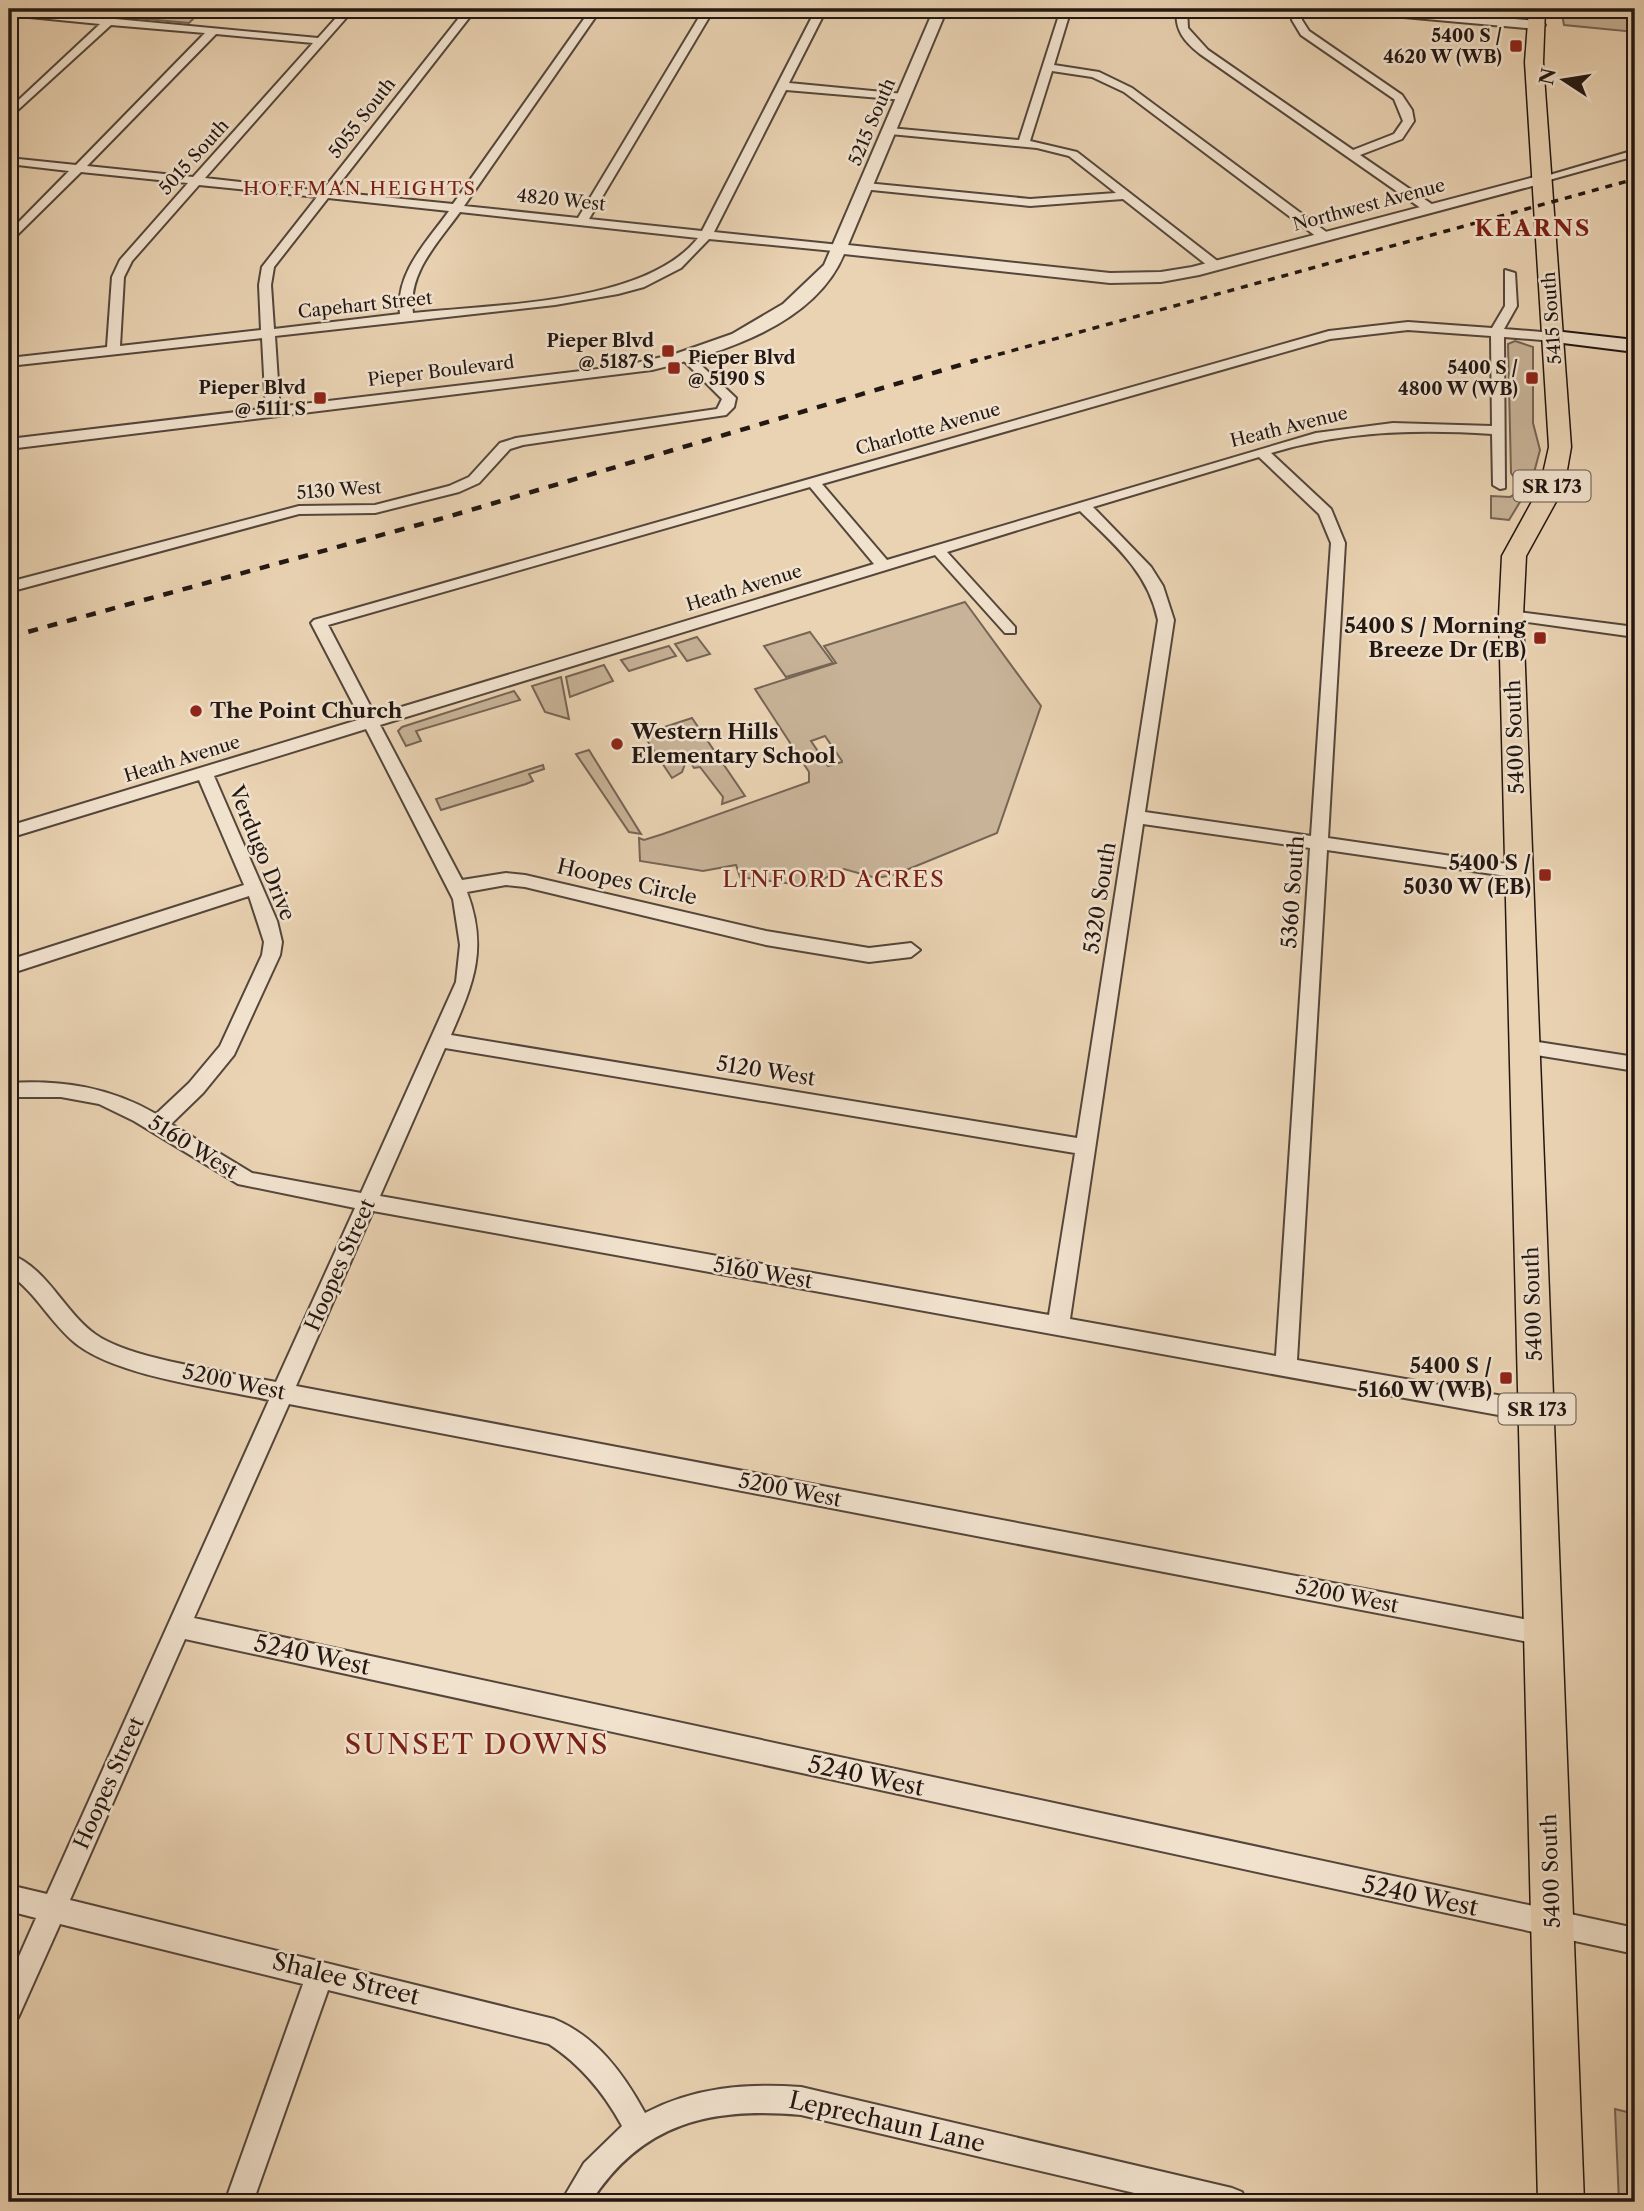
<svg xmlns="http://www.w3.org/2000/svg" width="1644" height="2211" font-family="'Libre Caslon Text',serif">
  <rect width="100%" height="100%" fill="#ead3b3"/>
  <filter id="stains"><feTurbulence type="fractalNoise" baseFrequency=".00286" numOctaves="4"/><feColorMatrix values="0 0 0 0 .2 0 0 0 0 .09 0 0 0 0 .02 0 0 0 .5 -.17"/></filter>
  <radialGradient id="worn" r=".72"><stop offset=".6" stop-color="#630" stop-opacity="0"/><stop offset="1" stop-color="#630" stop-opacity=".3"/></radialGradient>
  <g fill="#c8b398" stroke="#756556" stroke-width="2" fill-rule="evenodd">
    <polygon points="132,9 203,9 189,23 124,17"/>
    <polygon points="1561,9 1635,9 1635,32 1564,25"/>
    <polygon points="1515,341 1533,347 1533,423 1540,450 1531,484 1509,520 1491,518 1491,496 1510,497 1523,490 1511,473 1508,344"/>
    <path d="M965,602L1041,706L997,833L894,875L876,878L844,869L809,886L740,877L736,865L703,871L640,861L639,838L644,840L663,834L809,782V772L755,689L836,663L824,646ZM825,736L842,761V762L828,766L811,741Z"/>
    <polygon points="810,632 833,663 786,677 764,646"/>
    <polygon points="697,637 710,654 687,661 675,644"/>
    <polygon points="669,646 676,656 629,671 621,660"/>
    <polygon points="604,665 613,681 570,697 566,677"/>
    <polygon points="561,677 569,719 545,712 532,686"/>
    <polygon points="514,691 520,700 416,731 421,741 406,746 398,731 402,727"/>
    <polygon points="692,718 745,796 722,804 723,797 700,767 694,768 691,763 685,764 682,772 672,778 643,734"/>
    <polygon points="589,750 641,834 629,832 576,754"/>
    <polygon points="543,765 544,769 529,774 533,781 526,784 441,810 436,799"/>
    <polygon points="1615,2109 1635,2114 1635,2139 1631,2139 1635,2202 1619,2202"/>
  </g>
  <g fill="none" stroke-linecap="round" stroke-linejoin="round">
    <g stroke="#54463b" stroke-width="4">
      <g id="minor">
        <path d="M9,9L318,38L344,9H354L205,178L322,191L466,9H476L333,192L453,204L591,9H601L464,206L578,218L704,9H714L589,219L702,231L814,13L799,9L826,10L789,83L904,94L909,97L904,100L786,90L714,232L840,245L846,249L844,252L709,239L681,268L644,287L618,294L555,305L275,336L280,412L273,416L266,412L262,338L9,366V358L107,347L112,277L120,260L188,183L81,172L9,243V232L69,171L9,164V158L76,165L205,33L111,25L9,118V109L100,24L9,15ZM216,34L313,43L193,177L87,166ZM199,185L317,197L262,267L259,285L261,330L120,346L124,277L132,261ZM328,198L449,211C426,243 395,273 400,314L274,329L271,285L274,267ZM460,212L698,238C645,305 494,304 413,313C407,273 438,243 460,212Z"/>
        <polygon points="1061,9 1071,9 1054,65 1099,72 1132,88 1329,234 1329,240 1321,240 1124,92 1092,77 1052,71 1030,141 1077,152 1220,263 1220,269 1212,269 1123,199 1030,206 862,189 860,187 866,183 1030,199 1116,193 1069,156 1037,148 890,134 884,131 890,128 1019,140"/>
        <path d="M1177,9H1187L1188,28L1208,50L1353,150L1394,134L1403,121L1394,99L1301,35L1292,20L1291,9H1301L1302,20L1309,31L1402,95L1412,110L1414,121L1402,139L1360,155L1433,205V211H1425L1200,54C1185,42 1174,30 1177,9Z"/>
        <polygon points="1635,150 1635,156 1542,182 1536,179"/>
        <path d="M1505,270L1515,273L1517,306L1504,329L1554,333L1560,337L1554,341L1504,337L1505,488L1500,489L1493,485L1492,434C1417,429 1344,431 1271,453L1331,509L1345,543L1328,838L1520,866L1529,872L1520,878L1327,850L1297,1360L1537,1402L1545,1405L1548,1412L1545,1419L1537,1422L373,1211L296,1386L1544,1623L1552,1626L1556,1634L1552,1642L1544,1645L289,1404L194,1618L1635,1928V1954L185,1639L70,1900L554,2019C596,2036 624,2074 645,2113C695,2087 746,2083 801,2087L1232,2188L1242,2192L1246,2202H1173L801,2115C712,2107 642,2122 591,2202H561L584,2163L622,2126C604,2093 581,2065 549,2044L328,1990L253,2202H225L303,1984L60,1924L18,2018L9,2022V1979L36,1918L9,1911V1885L47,1894L269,1400C215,1388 122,1377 79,1346C52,1326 37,1293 9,1274V1254C47,1267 63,1311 95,1334C131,1360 230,1372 276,1382L355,1208L238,1184L134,1121L99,1104L61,1097H9V1083C62,1080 109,1087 156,1114L189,1083L220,1046L262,955L264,942L249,896L9,974V960L244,885L199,780L9,838V826L361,719L311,623L314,620L1329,331L1408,322L1492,328L1505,306ZM1408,330L1491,336L1492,426L1393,423L1316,433L887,560L822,484L1330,339ZM1259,457L1319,514L1331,543L1311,836L1145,812L1174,620L1163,586L1151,567L1093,507ZM810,487L874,564L375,715L328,625ZM1080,511C1114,544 1148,572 1158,620L1077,1138L451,1035C474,982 488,948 467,892L506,885L525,887L766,945L869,962L911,957L920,950L911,943L869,948L766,931L525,875L506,873L462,880L380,725L935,555L1005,633H1015V627L947,552ZM366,729L453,899L460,945L456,982L361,1193L252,1173L171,1124L203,1093L234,1055L280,955L282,942L277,921L214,776ZM1143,824L1310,848L1276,1356L1070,1319ZM445,1048L1075,1153L1049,1315L380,1196Z"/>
        <polygon points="687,352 736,398 734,407 726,415 523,445 510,449 479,483 459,492 375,513 299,514 9,592 9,582 299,506 375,505 449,486 469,477 500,443 516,438 717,409 722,399 682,359 682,353"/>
        <polygon points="9,439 17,443 16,459 9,463"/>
        <polygon points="1511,611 1635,627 1635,637 1506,619 1503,616"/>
        <polygon points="1525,1040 1635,1057 1635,1071 1518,1052 1516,1047 1518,1042"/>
      </g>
    </g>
    <g stroke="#54463b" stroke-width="4">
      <g id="tertiary">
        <path d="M934,9H947L848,245L1110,273L1161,272L1192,267L1542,175L1549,179L1547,182L1199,275L1161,282L1110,283L844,254C814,326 720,353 652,370L9,449V439L623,366L675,354L732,334L783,304L824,265Z"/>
        <polygon points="1352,9 1400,9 1538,21 1545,25 1538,29 1359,13"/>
      </g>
    </g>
    <g stroke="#221713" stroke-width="4">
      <polygon id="secondary" points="1554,331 1635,340 1635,352 1547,341 1545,337 1547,333"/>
    </g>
    <g stroke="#221713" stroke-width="3">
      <polygon id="primary" points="1529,9 1545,9 1543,62 1571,447 1564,487 1526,556 1523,616 1584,2202 1538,2202 1499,616 1502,556 1540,487 1549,447 1525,62"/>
    </g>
    <use href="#minor" fill="#f1e2ce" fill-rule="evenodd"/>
    <use href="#tertiary" fill="#f1e2ce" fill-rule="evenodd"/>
    <use href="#secondary" fill="#f1e2ce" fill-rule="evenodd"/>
    <use href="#primary" fill="#ead3b3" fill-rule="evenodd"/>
    <polyline stroke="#221713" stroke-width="3.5" stroke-dasharray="7 7" stroke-linecap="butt" points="971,362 1635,179"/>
    <polyline stroke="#221713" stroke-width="4.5" stroke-dasharray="10 10" stroke-linecap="butt" points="9,637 447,517 977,360"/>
  </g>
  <g fill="#8f2418" stroke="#f1e2ce" stroke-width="2.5">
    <rect x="1509" y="39" width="14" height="14" rx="3.5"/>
    <rect x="661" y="344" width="14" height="14" rx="3.5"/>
    <rect x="667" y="361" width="14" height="14" rx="3.5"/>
    <rect x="1525" y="371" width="14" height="14" rx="3.5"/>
    <rect x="313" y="391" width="14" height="14" rx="3.5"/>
    <rect x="1533" y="631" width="14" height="14" rx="3.5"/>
    <circle cx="196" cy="711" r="7"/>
    <circle cx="617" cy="744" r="7"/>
    <rect x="1538" y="868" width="14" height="14" rx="3.5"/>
    <rect x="1499" y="1371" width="14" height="14" rx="3.5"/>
  </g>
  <g text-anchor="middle" stroke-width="5" stroke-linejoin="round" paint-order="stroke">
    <g font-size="18" font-weight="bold" fill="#221713" stroke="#f1e2ce" text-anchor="end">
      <text x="1502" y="42">5400 S /<tspan x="1502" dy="21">4620 W (WB)</tspan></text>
      <text x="654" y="347">Pieper Blvd<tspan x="654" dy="21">@ 5187 S</tspan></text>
      <text x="688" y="364" text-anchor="start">Pieper Blvd<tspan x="688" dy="21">@ 5190 S</tspan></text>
      <text x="1518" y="374">5400 S /<tspan x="1518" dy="21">4800 W (WB)</tspan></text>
      <text x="306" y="394">Pieper Blvd<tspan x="306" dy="21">@ 5111 S</tspan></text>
    </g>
    <g font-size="18" fill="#221713" stroke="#f1e2ce">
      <text transform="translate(362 118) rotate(-52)" y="6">5055 South</text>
      <text transform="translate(872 122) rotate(-67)" y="6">5215 South</text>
      <text transform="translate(194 157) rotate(-48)" y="6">5015 South</text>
      <text transform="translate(561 200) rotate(6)" y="6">4820 West</text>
      <text transform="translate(1369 205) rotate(-15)" y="6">Northwest Avenue</text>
      <text transform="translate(365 305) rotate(-6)" y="6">Capehart Street</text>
      <text transform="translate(1552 318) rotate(-94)" y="6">5415 South</text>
      <text transform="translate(441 371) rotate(-7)" y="6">Pieper Boulevard</text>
      <text transform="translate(1289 427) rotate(-14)" y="6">Heath Avenue</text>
      <text transform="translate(928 429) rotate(-16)" y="6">Charlotte Avenue</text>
      <text transform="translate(339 490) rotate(-4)" y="6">5130 West</text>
      <text transform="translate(744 588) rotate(-17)" y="6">Heath Avenue</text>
      <text transform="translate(182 759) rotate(-17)" y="6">Heath Avenue</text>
    </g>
    <g font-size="19" letter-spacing="2" fill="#7a1f14" stroke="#f1e2ce">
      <text x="360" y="195">HOFFMAN HEIGHTS</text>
    </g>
    <g fill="#f1e2ce" stroke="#60544b" stroke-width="2">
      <rect x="1513.5" y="470.5" width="77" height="31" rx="5"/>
      <rect x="1498.5" y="1393.5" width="77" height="31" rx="5"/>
    </g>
    <g font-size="19" font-weight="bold" fill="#221713">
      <text x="1552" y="493">SR 173</text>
      <text x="1537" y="1416">SR 173</text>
    </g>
    <g font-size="21" font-weight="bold" fill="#221713" stroke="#f1e2ce" text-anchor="end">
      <text x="1526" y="633">5400 S / Morning<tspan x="1526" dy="24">Breeze Dr (EB)</tspan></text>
      <text x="210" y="718" text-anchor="start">The Point Church</text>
      <text x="631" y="739" text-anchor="start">Western Hills<tspan x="631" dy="24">Elementary School</tspan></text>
      <text x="1531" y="870">5400 S /<tspan x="1531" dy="24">5030 W (EB)</tspan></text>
      <text x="1492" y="1373">5400 S /<tspan x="1492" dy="24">5160 W (WB)</tspan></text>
    </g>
    <g font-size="21" fill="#221713" stroke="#f1e2ce">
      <text transform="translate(1515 737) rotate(-92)" y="7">5400 South</text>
      <text transform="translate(262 853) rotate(68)" y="7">Verdugo Drive</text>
      <text transform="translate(627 882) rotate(13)" y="7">Hoopes Circle</text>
      <text transform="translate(1293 892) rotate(-86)" y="7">5360 South</text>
      <text transform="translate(1100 898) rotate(-81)" y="7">5320 South</text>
      <text transform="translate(766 1071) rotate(9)" y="7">5120 West</text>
      <text transform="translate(193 1147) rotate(32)" y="7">5160 West</text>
      <text transform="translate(340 1265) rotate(-66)" y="7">Hoopes Street</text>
      <text transform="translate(763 1273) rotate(10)" y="7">5160 West</text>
      <text transform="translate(1533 1304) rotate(-92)" y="7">5400 South</text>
      <text transform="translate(234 1382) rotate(12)" y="7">5200 West</text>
      <text transform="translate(790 1490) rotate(11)" y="7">5200 West</text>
      <text transform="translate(1347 1596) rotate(11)" y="7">5200 West</text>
      <text transform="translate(109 1783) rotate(-66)" y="7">Hoopes Street</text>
      <text transform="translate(1551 1871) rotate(-92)" y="7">5400 South</text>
    </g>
    <g font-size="23" font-weight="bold" letter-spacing="2" fill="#7a1f14" stroke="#f1e2ce">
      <text x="1533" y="236">KEARNS</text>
    </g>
    <g font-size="23" letter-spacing="2" fill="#7a1f14" stroke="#f1e2ce">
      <text x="834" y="887">LINFORD ACRES</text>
    </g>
    <g font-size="24" fill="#221713" stroke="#f1e2ce">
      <text transform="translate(312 1655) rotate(12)" y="8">5240 West</text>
      <text transform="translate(866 1776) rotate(12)" y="8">5240 West</text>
      <text transform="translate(1420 1896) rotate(12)" y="8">5240 West</text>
      <text transform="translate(346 1979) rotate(14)" y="8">Shalee Street</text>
      <text transform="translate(887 2122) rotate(13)" y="8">Leprechaun Lane</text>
    </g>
    <g font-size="28" letter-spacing="2" fill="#7a1f14" stroke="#f1e2ce">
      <text x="477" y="1754">SUNSET DOWNS</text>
    </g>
  </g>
  <rect width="1644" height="2211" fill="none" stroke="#ead3b3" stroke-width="35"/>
  <rect x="10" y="10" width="1623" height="2190" fill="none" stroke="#221713" stroke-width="3.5"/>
  <rect x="18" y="18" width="1609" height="2176" fill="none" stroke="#221713" stroke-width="2"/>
  <g transform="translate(1564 80) rotate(282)" stroke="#f1e2ce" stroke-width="5" paint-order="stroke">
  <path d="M0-5L12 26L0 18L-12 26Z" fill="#221713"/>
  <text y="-10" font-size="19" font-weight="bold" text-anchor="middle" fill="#221713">N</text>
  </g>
  <rect width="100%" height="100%" filter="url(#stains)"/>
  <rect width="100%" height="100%" fill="url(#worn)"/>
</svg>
